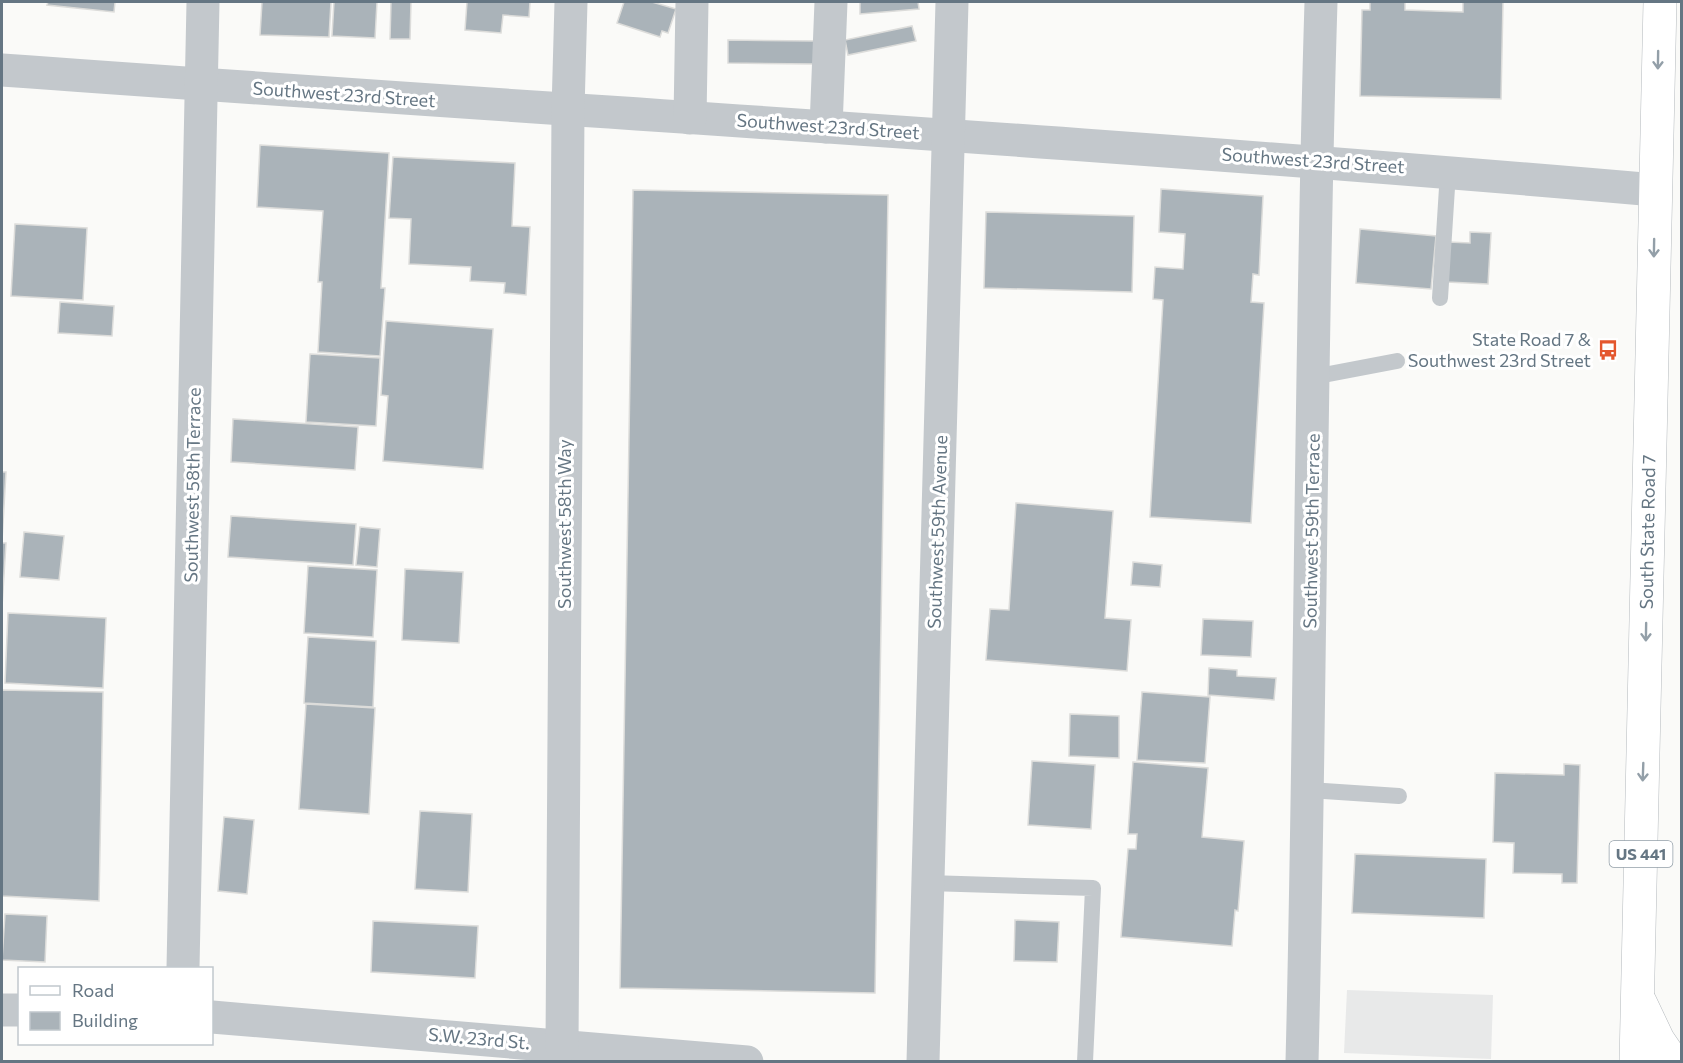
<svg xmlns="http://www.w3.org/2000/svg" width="1683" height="1063" font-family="Commissioner,sans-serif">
  <rect width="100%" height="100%" fill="#fafaf8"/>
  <polygon fill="#e8e9e9" points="1347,990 1493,995 1491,1059 1344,1053"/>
  <g fill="#aab3b9" stroke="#dcdcda" stroke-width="1.5">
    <polygon points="48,2 115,2 114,12 47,5"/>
    <polygon points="262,2 331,2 329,37 260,35"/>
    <polygon points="334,2 377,2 375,38 332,36"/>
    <polygon points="391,2 411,2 410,39 390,39"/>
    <polygon points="467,2 530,2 529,17 503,15 501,33 465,30"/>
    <polygon points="624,2 652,2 676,9 668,33 662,31 660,37 617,23"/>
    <polygon points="860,2 918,2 919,9 860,14"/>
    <polygon points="1370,2 1405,2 1405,10 1463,12 1463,2 1503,2 1501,99 1360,96 1362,10 1370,10"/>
    <polygon points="912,26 916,41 848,55 845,40"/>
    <polygon points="728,40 816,41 816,64 728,63"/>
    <polygon points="260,145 389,153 381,288 385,288 380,356 318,352 322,282 318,282 323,211 257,207"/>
    <polygon points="393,157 515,163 512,226 530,227 526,295 504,293 505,283 470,281 471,267 409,264 411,219 389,218"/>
    <polygon points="1161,189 1263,196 1259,275 1253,274 1251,302 1264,303 1251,523 1150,517 1163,300 1153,299 1155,267 1183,269 1185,234 1159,232"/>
    <polygon points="633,190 888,195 875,993 620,988"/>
    <polygon points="986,212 1134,216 1132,292 984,288"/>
    <polygon points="15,224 87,228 83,300 11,296"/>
    <polygon points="1360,229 1436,236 1431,289 1356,283"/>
    <polygon points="1470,232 1491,233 1488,284 1447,282 1449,242 1470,243"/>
    <polygon points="60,302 114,306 112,336 58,333"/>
    <polygon points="386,321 493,329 483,469 383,461 388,396 381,395"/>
    <polygon points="310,354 380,358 376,426 306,422"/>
    <polygon points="233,419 358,427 355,470 231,462"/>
    <polygon points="2,472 6,472 2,541"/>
    <polygon points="1016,503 1113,511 1105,618 1131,620 1127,671 986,660 990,609 1009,610"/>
    <polygon points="231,516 356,524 353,565 228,557"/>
    <polygon points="360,527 380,529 377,567 356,565"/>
    <polygon points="24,532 64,536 59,580 20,577"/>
    <polygon points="2,543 6,543 2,607"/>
    <polygon points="1133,562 1162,565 1160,587 1131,585"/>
    <polygon points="308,566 377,570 373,637 304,633"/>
    <polygon points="405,569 463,572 459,643 402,640"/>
    <polygon points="8,613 106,618 103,688 5,683"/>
    <polygon points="1203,619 1253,621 1251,657 1201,655"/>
    <polygon points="308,637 376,641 373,707 304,703"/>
    <polygon points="1209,668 1237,670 1237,676 1276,678 1274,700 1208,695"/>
    <polygon points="2,690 103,692 99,901 2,896"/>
    <polygon points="1142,692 1210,697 1205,763 1137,760"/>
    <polygon points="306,704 375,708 369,814 299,809"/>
    <polygon points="1070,714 1119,716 1119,758 1069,756"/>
    <polygon points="1032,761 1095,765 1091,829 1028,825"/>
    <polygon points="1133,762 1208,768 1202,837 1244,841 1238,911 1235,910 1232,946 1121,937 1128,849 1136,849 1137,834 1128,834"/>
    <polygon points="1564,764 1580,765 1577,883 1562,883 1562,874 1513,873 1514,843 1493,842 1495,773 1564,775"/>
    <polygon points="420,811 472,814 468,892 415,889"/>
    <polygon points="224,817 254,820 247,894 218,891"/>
    <polygon points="1355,854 1486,859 1484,918 1352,913"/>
    <polygon points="5,914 47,916 45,962 2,960"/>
    <polygon points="1015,920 1059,922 1057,962 1014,961"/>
    <polygon points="373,921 478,926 475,978 371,972"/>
  </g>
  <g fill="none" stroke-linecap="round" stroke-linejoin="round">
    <g stroke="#b5babe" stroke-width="34">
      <g id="primary">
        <polyline points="1640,1002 1658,1040 1673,1062"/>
        <polyline points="1636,1062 1660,2"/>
      </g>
    </g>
    <g stroke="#c3c8cc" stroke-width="16">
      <polyline points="1440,298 1448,172"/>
      <polyline points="1313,377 1397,361"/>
      <polyline points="1309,790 1399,796"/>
      <polyline points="928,883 1093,888 1085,1062"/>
    </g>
    <g stroke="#c3c8cc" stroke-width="33">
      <path d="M2,70C553,110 1104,142 1655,190"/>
      <polyline points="690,118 692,2"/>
      <polyline points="826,127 831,2"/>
      <polyline points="183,968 203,2"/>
      <polyline points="2,1010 20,1010"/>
      <polyline points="212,1017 747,1062"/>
      <polyline points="562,1046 568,110 571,2"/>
      <polyline points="923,1062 952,2"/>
      <path d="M1302,1062C1311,708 1310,355 1321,2"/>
    </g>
    <use href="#primary" stroke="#fff" stroke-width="33"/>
  </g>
  <defs><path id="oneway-shaft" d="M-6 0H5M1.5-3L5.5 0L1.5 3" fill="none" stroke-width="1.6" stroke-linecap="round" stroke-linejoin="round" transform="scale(1.5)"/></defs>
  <g stroke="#939fa8">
    <use href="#oneway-shaft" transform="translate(1658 60) rotate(91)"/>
    <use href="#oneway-shaft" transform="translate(1654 248) rotate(91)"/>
    <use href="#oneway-shaft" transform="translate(1646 632) rotate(91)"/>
    <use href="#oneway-shaft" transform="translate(1643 772) rotate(92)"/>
  </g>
  <defs>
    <g id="bus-bare" transform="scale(1.62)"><path d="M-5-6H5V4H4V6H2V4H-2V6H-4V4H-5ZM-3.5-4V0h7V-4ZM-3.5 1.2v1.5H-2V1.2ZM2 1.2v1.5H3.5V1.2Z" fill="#e4572e" stroke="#fff" stroke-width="2.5" paint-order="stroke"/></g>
  </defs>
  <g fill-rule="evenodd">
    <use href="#bus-bare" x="1608" y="350"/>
  </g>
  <g text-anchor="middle" stroke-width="6" stroke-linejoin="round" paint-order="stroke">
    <rect fill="#fff" stroke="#939fa8" stroke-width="1.5" x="1609.5" y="841" width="63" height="26" rx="4.5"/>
    <g font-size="16" font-weight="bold" fill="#657683">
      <text x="1641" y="860">US 441</text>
    </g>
    <g font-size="18" fill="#657683" stroke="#fff">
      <text transform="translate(344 95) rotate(4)" y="6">Southwest 23rd Street</text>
      <text transform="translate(828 127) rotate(4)" y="6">Southwest 23rd Street</text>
      <text transform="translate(1313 161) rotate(4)" y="6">Southwest 23rd Street</text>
      <text transform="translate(193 485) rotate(-89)" y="6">Southwest 58th Terrace</text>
      <text transform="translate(565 524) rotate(-90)" y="6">Southwest 58th Way</text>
      <text transform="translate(1312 531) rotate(-89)" y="6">Southwest 59th Terrace</text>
      <text transform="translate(938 532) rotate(-88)" y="6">Southwest 59th Avenue</text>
      <text transform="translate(1648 532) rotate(-89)" y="6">South State Road 7</text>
      <text transform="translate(479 1039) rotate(5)" y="6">S.W. 23rd St.</text>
    </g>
    <g font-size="18" fill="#657683" stroke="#fff" text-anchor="end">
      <text x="1591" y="346">State Road 7 &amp;<tspan x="1591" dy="21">Southwest 23rd Street</tspan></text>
    </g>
  </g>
  <rect width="1683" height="1063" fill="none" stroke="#657683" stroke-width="6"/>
  <rect x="18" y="967" width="195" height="78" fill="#ffffff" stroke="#c1c8cd" stroke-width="1.5"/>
  <rect x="30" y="986" width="30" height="9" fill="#ffffff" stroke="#c1c8cd" stroke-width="1.5"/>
  <text x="72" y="997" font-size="18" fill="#657683">Road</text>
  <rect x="30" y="1012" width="30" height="18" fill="#aab3b9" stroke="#c1c8cd" stroke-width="1.5"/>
  <text x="72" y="1027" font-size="18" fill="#657683">Building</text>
</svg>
